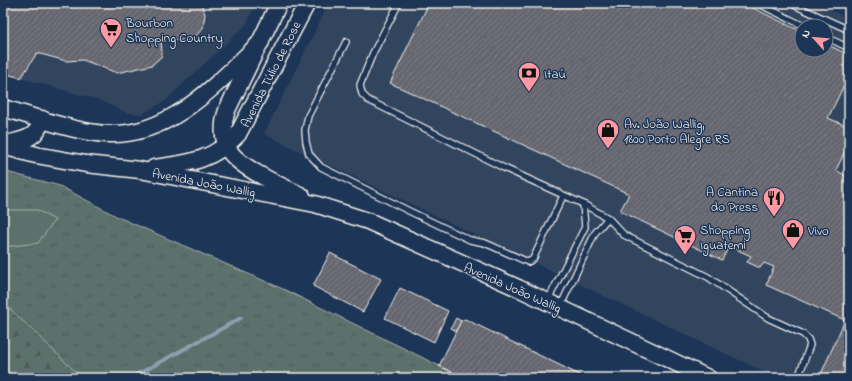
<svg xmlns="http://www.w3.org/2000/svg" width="852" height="381" font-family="'Indie Flower',sans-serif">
  <defs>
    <pattern id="grass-tufts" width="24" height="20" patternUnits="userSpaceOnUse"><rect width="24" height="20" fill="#5c716c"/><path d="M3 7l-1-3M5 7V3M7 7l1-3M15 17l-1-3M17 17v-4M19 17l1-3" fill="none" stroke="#525a57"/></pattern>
    <pattern id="forest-firs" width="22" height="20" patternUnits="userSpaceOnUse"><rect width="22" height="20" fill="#5c716c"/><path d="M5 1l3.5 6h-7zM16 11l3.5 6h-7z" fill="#525a57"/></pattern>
    <pattern id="building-hatch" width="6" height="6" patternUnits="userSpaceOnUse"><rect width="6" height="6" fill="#65666f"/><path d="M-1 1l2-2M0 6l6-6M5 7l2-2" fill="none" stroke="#7c7c84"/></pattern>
  </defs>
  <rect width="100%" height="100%" fill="#1d3557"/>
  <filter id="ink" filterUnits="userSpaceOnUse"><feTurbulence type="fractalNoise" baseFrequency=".025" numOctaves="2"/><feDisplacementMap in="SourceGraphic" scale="8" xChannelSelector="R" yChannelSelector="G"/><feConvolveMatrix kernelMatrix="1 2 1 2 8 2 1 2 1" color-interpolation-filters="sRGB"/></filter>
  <g filter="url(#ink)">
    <g fill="#33445e" fill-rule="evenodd">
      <polygon points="3,3 256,3 246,25 165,101 142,114 127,113 99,100 3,73"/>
      <path d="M329,3H816L849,19V378H777L264,134ZM802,26H826V50H802Z"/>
    </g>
    <polygon fill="url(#grass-tufts)" stroke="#a8b1aa" points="3,171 60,186 118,217 283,289 464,378 3,378"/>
    <polygon fill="url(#forest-firs)" stroke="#a8b1aa" points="3,302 82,378 3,378"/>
    <polygon fill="#5c716c" stroke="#a8b1aa" points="8,210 37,210 55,220 38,243 3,247 3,218"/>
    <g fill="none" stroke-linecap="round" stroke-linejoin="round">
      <polyline stroke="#8c9fb1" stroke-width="4" points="131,378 241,318"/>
    </g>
    <g fill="url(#building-hatch)" stroke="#f4f1e8">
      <polygon points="3,3 201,3 205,14 203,28 194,38 186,41 173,40 165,34 161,37 162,56 152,65 117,73 83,60 66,61 37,53 21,78 3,73"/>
      <polygon points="429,3 743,3 802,32 802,50 826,50 826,44 849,55 849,75 828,118 849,127 849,143 836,170 849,178 849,322 766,285 774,267 764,263 760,268 747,262 751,256 729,246 722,260 620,211 629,194 390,83"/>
      <polygon points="330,253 381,279 363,312 313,286"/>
      <polygon points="400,288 448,311 434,342 385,318"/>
      <polygon points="456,318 461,321 456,331 451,328"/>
      <polygon points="465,319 586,378 465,378 439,366 461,321"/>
      <polygon points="844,322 849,324 849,378 831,378 821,374"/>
    </g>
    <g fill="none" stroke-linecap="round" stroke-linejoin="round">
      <g stroke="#f4f1e8" stroke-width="8">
        <g id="lane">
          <polyline points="399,3 373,53 360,85 362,94 368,100 504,168 583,204 608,218 624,235 708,277 768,318 803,334 808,339 810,345 798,378"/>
          <polyline points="757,3 804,26"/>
          <polyline points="790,3 849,30"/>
          <polyline points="826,37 849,48"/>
          <polyline points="346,42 308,116 305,130 306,142 309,154 321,167 409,211 470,240 485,243 528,262 533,259 563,196"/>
          <polyline points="548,300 585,227 583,204"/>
          <polyline points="560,307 595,233 608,218"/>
        </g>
      </g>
      <g stroke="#f4f1e8" stroke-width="19">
        <g id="secondary">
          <path d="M279,3L227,110C223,122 222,135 227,147C236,167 282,186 302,196"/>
          <path d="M3,108C33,116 79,134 109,134C172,136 219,81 261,42"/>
          <path d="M3,145C23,139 36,141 42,119"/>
          <polyline points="3,146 36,155 86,164 140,170 315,204 368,221 518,288 708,378"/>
          <path d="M154,168C189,163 213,161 238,134L307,3"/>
        </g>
      </g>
      <use href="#lane" stroke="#1d3557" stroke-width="5.5"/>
      <use href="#secondary" stroke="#1d3557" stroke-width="16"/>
    </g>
  </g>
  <defs>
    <g id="supermarket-pin" transform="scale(1.15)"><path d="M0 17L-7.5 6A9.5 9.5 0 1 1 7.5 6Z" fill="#ff9aa2" stroke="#1d3557"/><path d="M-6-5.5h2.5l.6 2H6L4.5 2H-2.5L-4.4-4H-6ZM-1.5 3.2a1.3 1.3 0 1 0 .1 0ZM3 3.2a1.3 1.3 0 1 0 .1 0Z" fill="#111"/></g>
    <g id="bank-pin" transform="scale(1.15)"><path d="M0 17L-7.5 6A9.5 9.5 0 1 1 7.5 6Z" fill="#ff9aa2" stroke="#1d3557"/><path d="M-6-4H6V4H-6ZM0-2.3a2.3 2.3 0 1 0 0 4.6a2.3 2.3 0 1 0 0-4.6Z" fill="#111"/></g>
    <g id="shop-pin" transform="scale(1.15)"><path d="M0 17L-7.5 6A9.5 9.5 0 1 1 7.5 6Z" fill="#ff9aa2" stroke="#1d3557"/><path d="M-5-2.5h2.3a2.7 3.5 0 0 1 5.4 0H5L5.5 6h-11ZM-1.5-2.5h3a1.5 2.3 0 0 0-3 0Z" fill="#111"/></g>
    <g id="restaurant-pin" transform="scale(1.15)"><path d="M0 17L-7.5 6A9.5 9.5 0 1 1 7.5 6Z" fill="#ff9aa2" stroke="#1d3557"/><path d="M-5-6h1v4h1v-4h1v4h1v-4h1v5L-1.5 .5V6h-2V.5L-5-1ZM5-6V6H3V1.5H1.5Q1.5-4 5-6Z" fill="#111"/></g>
  </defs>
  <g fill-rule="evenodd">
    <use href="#supermarket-pin" x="111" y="29"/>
    <use href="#bank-pin" x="529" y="73"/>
    <use href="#shop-pin" x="608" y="130"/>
    <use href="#restaurant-pin" x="774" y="198"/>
    <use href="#shop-pin" x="793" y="230"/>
    <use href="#supermarket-pin" x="685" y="236"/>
  </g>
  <g text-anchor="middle" stroke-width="3" stroke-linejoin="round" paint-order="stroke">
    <g font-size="13" fill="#f4f1e8" stroke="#1d3557" text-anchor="start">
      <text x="126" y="27">Bourbon<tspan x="126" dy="15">Shopping Country</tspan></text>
      <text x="544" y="78">Itaú</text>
      <text x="624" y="128">Av. João Wallig,<tspan x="624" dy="15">1800 Porto Alegre RS</tspan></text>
      <text x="758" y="196" text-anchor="end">A Cantina<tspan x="758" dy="15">do Press</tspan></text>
      <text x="700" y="234">Shopping<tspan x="700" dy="15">Iguatemi</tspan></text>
      <text x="808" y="235">Vivo</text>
    </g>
    <g font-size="13" fill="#f4f1e8" stroke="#1d3557">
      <text transform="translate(270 74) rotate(-63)" y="5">Avenida Túlio de Rose</text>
      <text transform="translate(204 182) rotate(11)" y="5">Avenida João Wallig</text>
      <text transform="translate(513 287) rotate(24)" y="5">Avenida João Wallig</text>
    </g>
  </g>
  <rect width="852" height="381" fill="none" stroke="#1d3557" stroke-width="16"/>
  <rect x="8" y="8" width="836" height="365" fill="none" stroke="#f4f1e8" stroke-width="1.5" filter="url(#ink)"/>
  <g transform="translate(814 38) rotate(297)"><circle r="19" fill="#1d3557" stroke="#738091"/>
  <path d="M0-3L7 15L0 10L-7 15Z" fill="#ff9aa2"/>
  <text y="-6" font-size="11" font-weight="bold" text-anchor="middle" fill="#f4f1e8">N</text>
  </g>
</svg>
